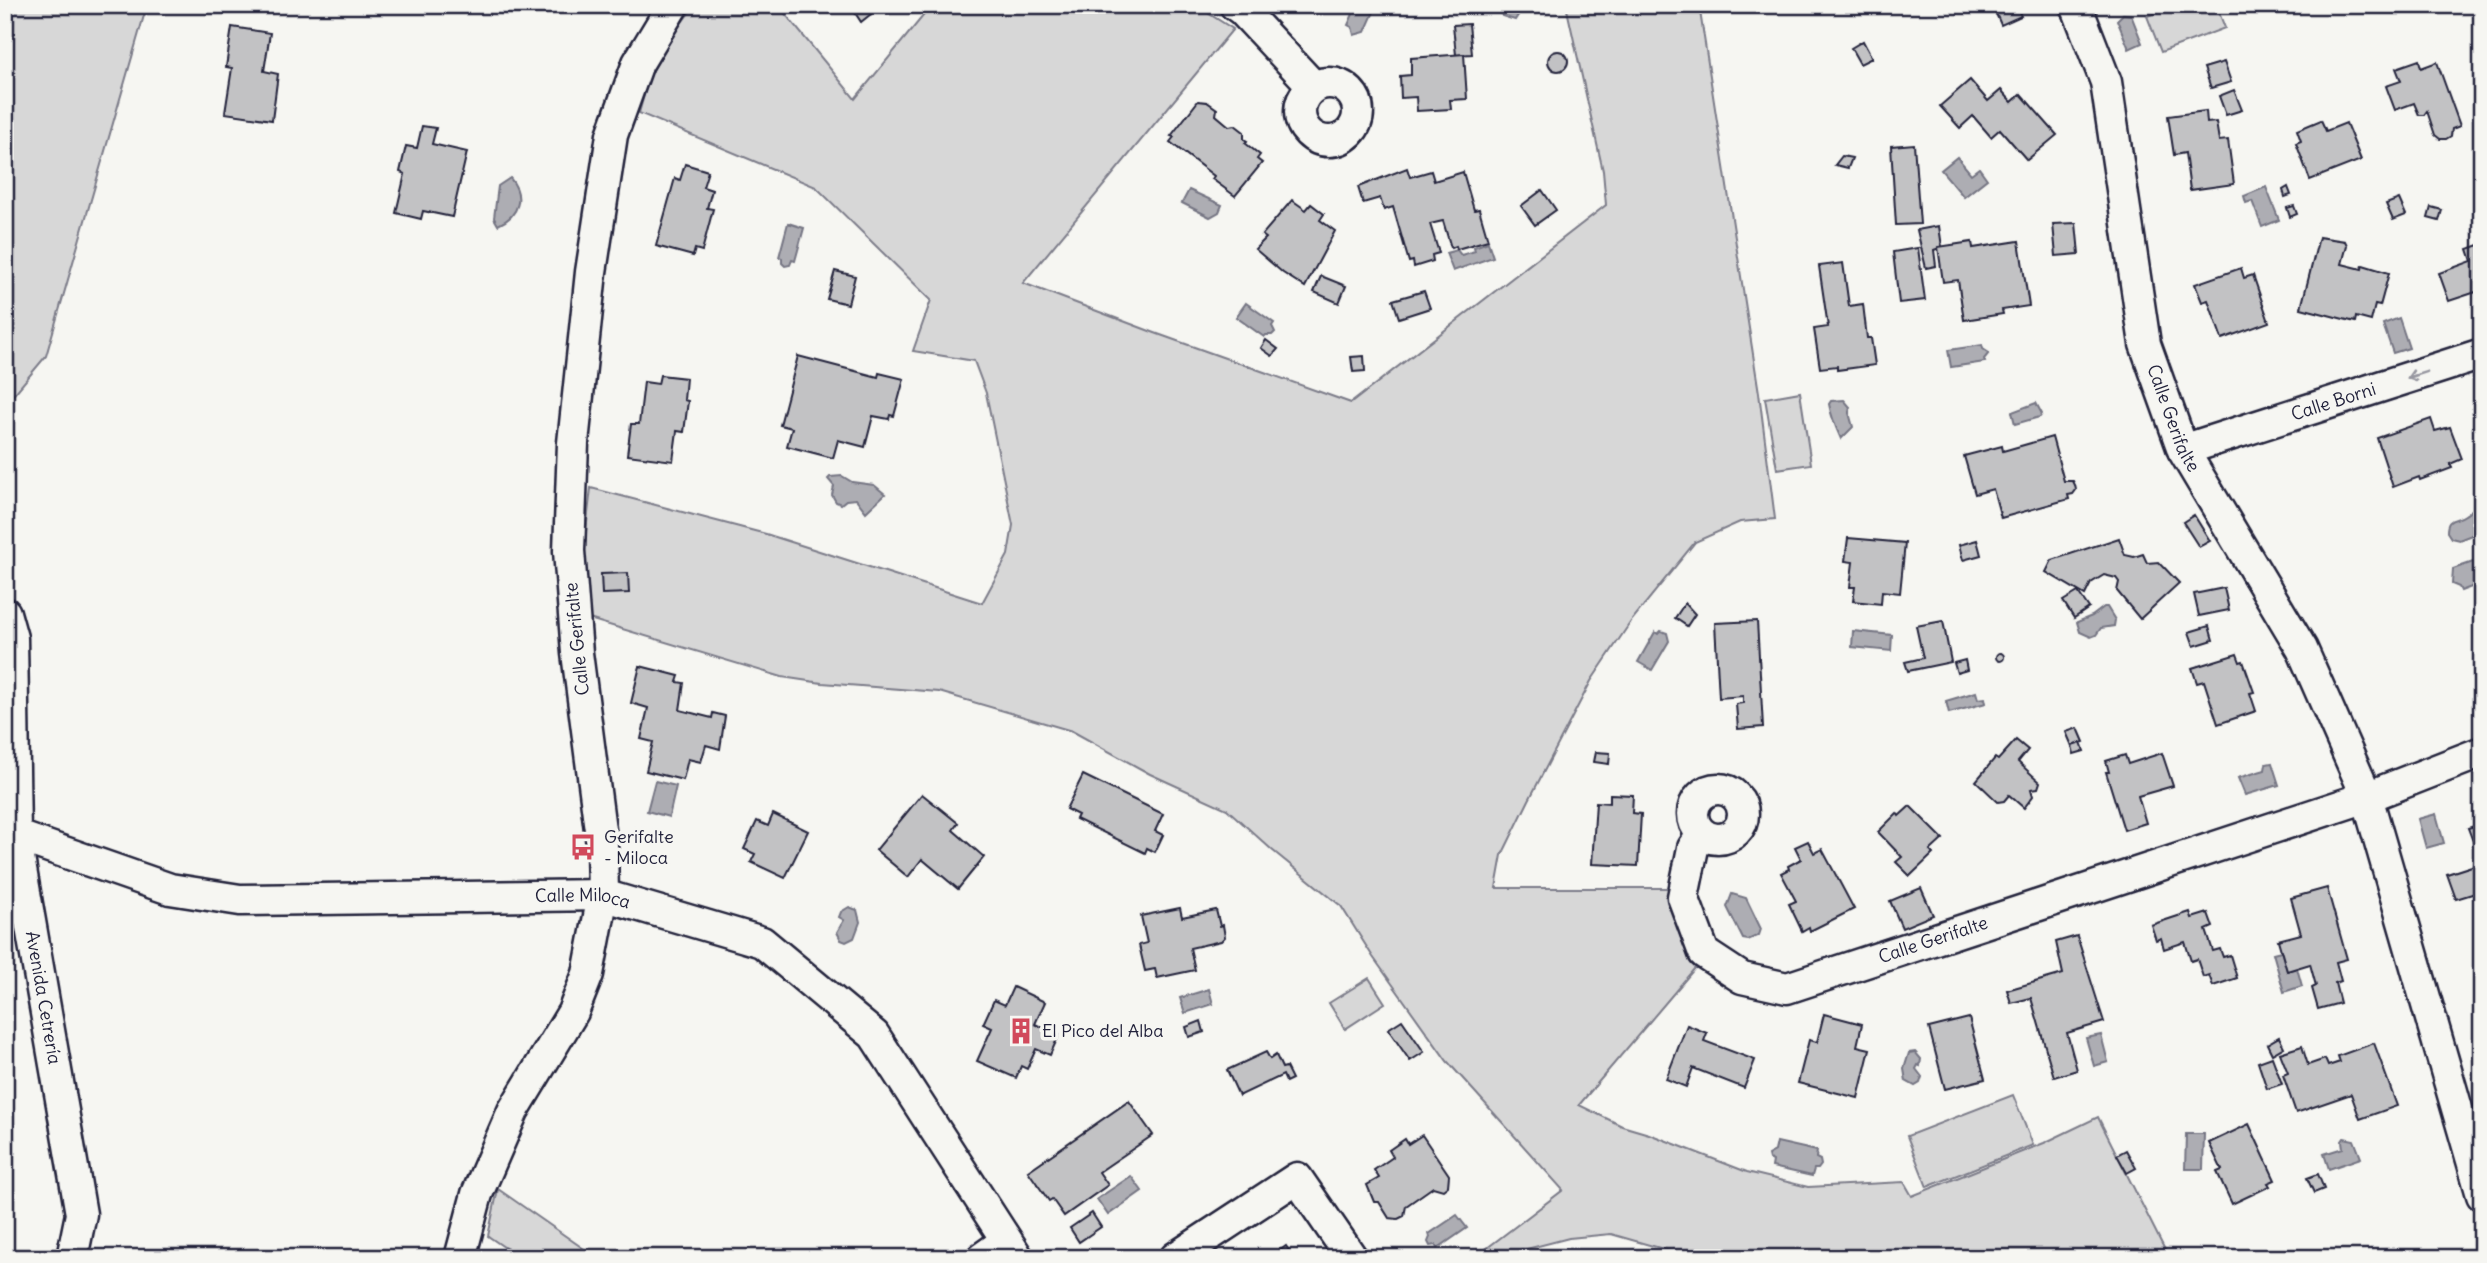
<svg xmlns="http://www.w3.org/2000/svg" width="2487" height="1263" font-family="Delius,sans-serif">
  <rect width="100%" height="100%" fill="#f6f6f2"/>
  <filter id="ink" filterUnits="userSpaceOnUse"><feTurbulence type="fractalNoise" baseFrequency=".0143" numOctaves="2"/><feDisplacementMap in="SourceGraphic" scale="14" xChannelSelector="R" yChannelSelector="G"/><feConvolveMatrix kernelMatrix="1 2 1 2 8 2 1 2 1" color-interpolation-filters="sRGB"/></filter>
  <g filter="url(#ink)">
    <g fill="#d7d7d7" stroke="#7c7c89" stroke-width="2">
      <polygon points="5,5 147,5 46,356 5,405"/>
      <path d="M695,5H778L855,99L932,5H1195L1233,29L1023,283L1155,333L1351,403L1606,205L1603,171L1566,5H1699L1759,393L1775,519L1740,522L1695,542L1632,620L1591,681L1529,800L1502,855L1496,888H1670C1674,922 1679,938 1695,968L1579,1105L1622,1126L1649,1134L1747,1172L1808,1187L1904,1182L1912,1196L2044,1143L2098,1117L2169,1258C2153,1258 2141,1252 2125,1258H1695L1611,1234L1569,1238L1507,1254L1501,1258H1474L1563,1190L1447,1061L1373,957L1341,906L1272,850L1227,809L1150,774L1072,731L939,692L822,683L782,677L589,619L583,557L591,488L766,534L982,603L1008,555L1013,525L986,393L974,361L913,351L931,300L816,187L639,113L649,77L677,29Z"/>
      <polygon points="2177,5 2216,5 2225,28 2161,52 2147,16"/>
      <polygon points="1800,392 1811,464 1777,469 1765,398"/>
      <polygon points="1369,978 1385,1003 1345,1029 1329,1003"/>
      <polygon points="2013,1095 2033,1145 1927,1187 1907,1136"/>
      <polygon points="498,1189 597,1258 520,1258 488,1236"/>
    </g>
    <g fill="#adadb3" stroke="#757583" stroke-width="2">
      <polygon points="1357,5 1377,5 1365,32 1354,35 1352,27 1348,25"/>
      <polygon points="1500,5 1523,5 1524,6 1515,20 1502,16"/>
      <polygon points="2123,14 2131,15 2142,43 2129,49 2117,20"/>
      <polygon points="1957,157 1971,174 1979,168 1987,179 1964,197 1941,170"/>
      <path d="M510,178C525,196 519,216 498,225L494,218L498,186Z"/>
      <polygon points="2266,187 2279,220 2262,227 2252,201 2246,203 2244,196"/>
      <polygon points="1189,190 1222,205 1219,212 1210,217 1182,203"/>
      <polygon points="788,223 804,228 795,261 792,260 790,265 785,266 782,263 782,258 779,257"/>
      <polygon points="1488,242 1493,257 1453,271 1446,253 1457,250 1461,255 1475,251 1474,247"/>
      <polygon points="1246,303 1274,323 1272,326 1275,332 1272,335 1266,335 1264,337 1236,317"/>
      <polygon points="2399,318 2409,348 2393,353 2383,324"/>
      <polygon points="1982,345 1983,349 1989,353 1984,359 1985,362 1951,367 1948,350"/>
      <path d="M1844,400L1850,407L1849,413L1853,427L1841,439C1836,428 1831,416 1829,404L1831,401Z"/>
      <polygon points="2036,403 2042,414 2040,417 2015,424 2012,412"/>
      <polygon points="842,476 852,482 874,485 885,494 866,512 856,499 846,500 841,504 836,502 832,495 834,486 828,479 830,477"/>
      <path d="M2474,508L2482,509V531L2459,540L2451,538L2447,532C2447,516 2456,522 2465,515C2469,513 2471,510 2474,508Z"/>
      <polygon points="2482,559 2482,583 2461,591 2459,587 2452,584 2453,569"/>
      <polygon points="2104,607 2107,607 2115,620 2114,626 2101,628 2096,635 2091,637 2080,632 2077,622 2092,616"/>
      <polygon points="1661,631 1667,633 1669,641 1652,670 1638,662 1655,632 1658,634"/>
      <polygon points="1853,631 1892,635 1891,651 1852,647"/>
      <polygon points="1976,692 1978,699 1985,698 1986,703 1949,713 1946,701"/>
      <polygon points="2272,763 2279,785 2245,795 2238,778 2265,770 2266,764"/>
      <polygon points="655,781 676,786 669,817 647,811"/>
      <polygon points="2436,814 2444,843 2426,848 2418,819"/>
      <polygon points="1732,894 1746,898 1761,929 1759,935 1748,940 1743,939 1727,907"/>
      <polygon points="849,907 857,910 860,922 854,938 846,942 841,940 837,932 844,920 839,917 841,912"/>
      <polygon points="2281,951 2287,971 2297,968 2302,986 2284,992 2273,953"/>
      <polygon points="1209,989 1213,1004 1185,1013 1180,998"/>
      <polygon points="2101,1035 2108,1062 2094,1066 2086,1038"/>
      <polygon points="1915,1052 1921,1059 1920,1066 1918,1065 1916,1069 1922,1077 1920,1083 1915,1086 1906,1081 1904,1069 1909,1053"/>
      <polygon points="2186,1134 2204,1134 2203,1169 2185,1169"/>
      <polygon points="2344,1138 2354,1140 2361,1158 2329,1169 2324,1154 2343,1148 2342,1141"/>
      <polygon points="1777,1142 1817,1151 1816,1158 1820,1160 1821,1165 1818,1169 1814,1169 1812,1176 1772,1167 1773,1161 1769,1159 1768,1155 1775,1151"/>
      <polygon points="1131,1176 1142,1191 1108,1215 1097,1199"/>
      <polygon points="1457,1215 1467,1228 1438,1248 1436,1245 1430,1246 1428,1242 1430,1237 1429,1234"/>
    </g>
    <g fill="#c2c2c4" stroke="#22223b" stroke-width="2">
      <polygon points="850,5 880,5 881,6 861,22"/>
      <polygon points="1996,5 2016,5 2021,16 2001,25 1993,7"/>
      <polygon points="1469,24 1472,54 1456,55 1453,25"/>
      <polygon points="232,27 270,33 264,71 278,74 272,120 225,113 232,68 226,67"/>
      <polygon points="1863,41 1872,58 1860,64 1851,48"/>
      <circle cx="1558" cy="61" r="10"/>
      <polygon points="1464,54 1467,99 1450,100 1451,109 1417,111 1416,97 1401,98 1400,76 1411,75 1411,58"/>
      <polygon points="2419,60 2421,68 2437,62 2460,126 2452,129 2451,136 2446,139 2440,139 2435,135 2427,111 2424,115 2419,115 2414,103 2395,110 2386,86 2401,81 2396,68"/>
      <polygon points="2224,62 2231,82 2211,88 2204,68"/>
      <polygon points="1970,80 1988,101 2001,90 2012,102 2021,94 2057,135 2027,160 2000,129 1991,137 1973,116 1960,128 1940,106"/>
      <polygon points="2234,90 2242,110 2226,115 2219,96"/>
      <polygon points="1198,101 1207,102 1217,109 1216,115 1229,126 1235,125 1244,132 1244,139 1247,141 1245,143 1260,155 1257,159 1262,163 1235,196 1212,179 1214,176 1170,142 1174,137 1171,136"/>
      <polygon points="2206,111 2207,123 2216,122 2219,141 2228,140 2234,184 2190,190 2185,153 2174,155 2168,116"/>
      <polygon points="2321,120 2326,131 2346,123 2361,160 2310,180 2296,143 2301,141 2297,130"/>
      <polygon points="422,126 436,128 432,144 467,152 452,217 423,211 421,219 396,213 405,174 400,172 406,146 417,148"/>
      <polygon points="1914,144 1920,224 1896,225 1891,146"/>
      <polygon points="1842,156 1852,158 1848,168 1835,165"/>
      <polygon points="685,164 708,171 703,187 712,190 707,208 713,209 702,251 695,249 693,256 656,246 675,178 680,180"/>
      <polygon points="1407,168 1410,177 1431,171 1434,181 1463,172 1474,210 1479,209 1488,240 1457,249 1456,246 1451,248 1443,221 1430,224 1439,253 1432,255 1433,261 1414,267 1413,261 1409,262 1393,207 1384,210 1380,198 1363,203 1358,187"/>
      <polygon points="2288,187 2291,195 2285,197 2283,190"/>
      <polygon points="1542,190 1556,210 1535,225 1521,206"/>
      <polygon points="2399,199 2406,215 2393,220 2386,204"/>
      <polygon points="1292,200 1306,210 1311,204 1324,214 1320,220 1335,231 1305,287 1283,273 1255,249 1266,238 1262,235"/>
      <polygon points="2294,206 2297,214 2290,217 2287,208"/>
      <polygon points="2431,207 2442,210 2439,221 2428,218"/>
      <polygon points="2076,223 2079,254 2056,256 2053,224"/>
      <polygon points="1939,226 1942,247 1934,250 1936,266 1926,268 1917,230"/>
      <polygon points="2319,237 2345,241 2347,245 2342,264 2362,269 2363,265 2389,273 2380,306 2375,305 2371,321 2356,317 2355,322 2301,308"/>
      <polygon points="2019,241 2029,306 2002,310 2003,314 1964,320 1958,280 1943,282 1938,247 1972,242 1973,248"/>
      <polygon points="2482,244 2482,290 2449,301 2439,273 2472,261 2468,249"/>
      <polygon points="1918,248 1925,300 1899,303 1893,252"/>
      <polygon points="1843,263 1849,306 1863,304 1867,338 1871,338 1875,365 1837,370 1837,366 1820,368 1814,329 1828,327 1819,266"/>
      <polygon points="2241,268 2244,278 2253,275 2269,322 2222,339 2208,300 2202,302 2195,284"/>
      <polygon points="835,271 855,276 848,304 827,299"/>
      <polygon points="1321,276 1346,286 1339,303 1314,292"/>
      <polygon points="1424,291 1430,308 1399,318 1393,300"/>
      <polygon points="1266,340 1278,349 1272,356 1261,348"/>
      <polygon points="798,356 878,377 879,373 904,379 894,416 890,415 889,419 873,416 865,447 838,440 833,458 787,446 792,428 780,425"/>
      <polygon points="1364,356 1365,371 1353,372 1351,357"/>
      <polygon points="660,375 686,378 684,400 688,401 684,432 677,431 673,461 627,455 631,424 639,424 644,382 658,384"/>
      <polygon points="2431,419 2435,431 2450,427 2462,459 2450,464 2452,468 2420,480 2419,477 2393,487 2377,438"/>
      <polygon points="2052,437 2064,481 2073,481 2075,485 2076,490 2073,494 2068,495 2069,499 2001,518 1993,489 1975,494 1964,456 2002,446 2003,451"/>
      <polygon points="2194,515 2210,541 2199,547 2183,522"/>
      <polygon points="1848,538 1905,543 1900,593 1882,591 1881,604 1853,601 1855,587 1850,587 1853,562 1845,561"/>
      <polygon points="2119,538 2125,555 2134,557 2143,554 2147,563 2159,562 2179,583 2140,619 2117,591 2119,582 2116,578 2104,575 2091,583 2085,595 2046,572 2052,560"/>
      <polygon points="1977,540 1981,555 1963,560 1959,545"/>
      <polygon points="628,573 629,593 602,594 601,574"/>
      <polygon points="2224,588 2229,610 2199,616 2194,594"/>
      <polygon points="2078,592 2089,608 2074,618 2063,601"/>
      <polygon points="1685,603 1695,614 1687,626 1675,618"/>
      <polygon points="1757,621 1763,727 1738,729 1736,704 1743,703 1743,696 1719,698 1715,623"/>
      <polygon points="1943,621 1951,662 1908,671 1905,662 1923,658 1916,626"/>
      <polygon points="2209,626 2213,640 2194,646 2189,632"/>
      <circle cx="2000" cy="657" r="4"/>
      <polygon points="2237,654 2240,662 2243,661 2254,692 2250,693 2256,711 2218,724 2204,681 2197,683 2192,668"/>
      <polygon points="1965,660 1967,670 1957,673 1954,663"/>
      <polygon points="640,666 679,676 677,682 684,683 680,710 712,718 713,713 725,716 720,749 706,745 701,762 688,759 683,780 646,771 653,742 641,739 648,708 631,703"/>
      <polygon points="2078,728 2084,742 2072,746 2066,732"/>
      <polygon points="2016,740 2028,750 2018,762 2040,782 2038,788 2031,789 2033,796 2024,808 2009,795 2004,801 1998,802 1976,781 1995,758 1998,760"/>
      <polygon points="2081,743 2084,751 2074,754 2072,746"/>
      <polygon points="1596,752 1610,753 1609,764 1594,762"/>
      <polygon points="2162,753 2173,786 2138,796 2146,823 2124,830 2106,772 2109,772 2106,761 2125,755 2128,764"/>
      <polygon points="1083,775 1163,814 1155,831 1163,835 1155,852 1147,848 1145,853 1076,819 1078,815 1066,809"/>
      <polygon points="922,794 958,823 953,830 984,857 958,889 922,859 908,877 876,850"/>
      <polygon points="1610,794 1633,795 1632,813 1641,814 1638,866 1592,864 1596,802 1610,803"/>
      <polygon points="1910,806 1943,839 1930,851 1933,854 1910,876 1896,862 1902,857 1878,832 1897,813 1899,816"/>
      <polygon points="773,814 808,831 785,878 751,862 755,854 744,849 757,821 768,826"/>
      <polygon points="2481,824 2482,891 2456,899 2447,874 2481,863 2468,828"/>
      <polygon points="1808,841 1814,853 1822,849 1854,909 1810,931 1809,927 1802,931 1789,904 1796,901 1781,873 1789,869 1788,866 1801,859 1795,847"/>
      <polygon points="1921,888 1933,915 1902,928 1890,901"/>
      <polygon points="2327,888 2347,959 2336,962 2341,981 2335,983 2340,1003 2318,1009 2312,988 2316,986 2310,964 2287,971 2278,940 2301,934 2291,898"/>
      <polygon points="1180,908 1182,917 1216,910 1220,926 1223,925 1225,937 1221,941 1190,948 1195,970 1157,978 1155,969 1145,971 1139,945 1147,943 1141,916"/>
      <polygon points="2190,912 2192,918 2208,913 2213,927 2206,930 2213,951 2220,949 2223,957 2230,955 2237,978 2213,986 2209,975 2203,977 2197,959 2191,961 2185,942 2164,949 2161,938 2156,940 2151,925"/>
      <polygon points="2077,936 2104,1022 2067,1033 2077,1070 2054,1077 2031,998 2011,1003 2007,990 2063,974 2056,942"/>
      <polygon points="1013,987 1045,1002 1035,1024 1059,1035 1050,1055 1036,1049 1027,1069 1021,1066 1016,1078 977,1061 992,1028 983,1024 994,1000 1005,1005"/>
      <polygon points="1824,1014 1862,1024 1857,1046 1870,1049 1858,1098 1798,1083 1809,1040 1817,1042"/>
      <polygon points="1969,1018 1985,1079 1945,1089 1929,1028"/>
      <polygon points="1402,1020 1424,1052 1410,1061 1388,1029"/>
      <polygon points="1201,1021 1204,1032 1189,1037 1186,1027"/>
      <polygon points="1687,1025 1707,1033 1704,1041 1755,1060 1744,1088 1693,1068 1686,1087 1666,1079"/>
      <polygon points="2279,1037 2284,1047 2272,1054 2267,1044"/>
      <polygon points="2374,1043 2397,1106 2360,1119 2351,1094 2296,1113 2283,1075 2288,1073 2280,1053 2302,1046 2308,1065 2325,1059 2328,1066 2340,1062 2338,1056"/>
      <polygon points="1266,1052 1270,1059 1276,1055 1282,1068 1286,1067 1292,1079 1286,1082 1283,1075 1239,1096 1227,1070"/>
      <polygon points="2272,1057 2282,1084 2267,1089 2258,1062"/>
      <polygon points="1129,1101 1153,1135 1099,1172 1108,1185 1064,1216 1052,1199 1049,1201 1028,1171"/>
      <polygon points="2249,1124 2275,1180 2268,1183 2270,1186 2232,1204 2217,1172 2222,1170 2209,1143"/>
      <polygon points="1422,1135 1449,1175 1448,1186 1443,1190 1433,1187 1406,1206 1404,1216 1398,1219 1389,1218 1379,1202 1374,1202 1367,1185 1379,1178 1374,1170 1393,1157 1389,1150 1405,1139 1408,1144"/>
      <polygon points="2126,1150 2136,1168 2127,1173 2117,1155"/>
      <polygon points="2318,1174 2324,1189 2314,1193 2307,1178"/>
      <polygon points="1092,1213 1101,1227 1079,1242 1070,1228"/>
      <polygon points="1286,1246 1294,1258 1270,1258"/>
      <polygon points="1330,1249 1336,1258 1318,1258"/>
    </g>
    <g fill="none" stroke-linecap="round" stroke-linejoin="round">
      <g stroke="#22223b" stroke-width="35">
        <g id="minor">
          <polyline points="1235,5 1242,10 1313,86"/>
          <path id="s1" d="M2076,5L2106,82L2145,344L2183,450L2302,649L2367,797L2482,1195"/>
          <circle cx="1329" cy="112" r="29"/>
          <path id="s2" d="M2183,450L2482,354"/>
          <path id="s3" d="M5,613L12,638L15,835L81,1214L72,1258"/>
          <circle cx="1718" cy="814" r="25"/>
          <path id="s4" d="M15,835L170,889L240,900L603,895L762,942L874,1035L1018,1258"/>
          <path id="s5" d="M1702,835L1693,848L1683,897L1704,953L1742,978L1787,988L2367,797L2482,752"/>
          <polyline points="460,1258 477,1194 513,1111 573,1012 588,974 603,895 602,845 577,653 569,551 573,443 591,272 612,135 638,63 673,5"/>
          <polyline points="982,1258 1006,1241"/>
          <polyline points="1175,1258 1297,1178 1352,1258"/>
        </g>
      </g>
      <use href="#minor" stroke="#f6f6f2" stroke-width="30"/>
    </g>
    <defs><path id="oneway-shaft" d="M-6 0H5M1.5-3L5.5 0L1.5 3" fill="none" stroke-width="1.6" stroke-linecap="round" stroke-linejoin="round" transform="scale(1.75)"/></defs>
    <use stroke="#9797a0" href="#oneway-shaft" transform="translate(2417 375) rotate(162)"/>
  </g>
  <defs>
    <g id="bus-bare" transform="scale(2.1)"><path d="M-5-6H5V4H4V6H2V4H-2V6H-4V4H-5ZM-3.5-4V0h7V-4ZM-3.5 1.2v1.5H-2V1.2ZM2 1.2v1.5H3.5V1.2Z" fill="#d1495b" stroke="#f6f6f2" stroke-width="2.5" paint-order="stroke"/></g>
    <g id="building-bare" transform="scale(2.1)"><path d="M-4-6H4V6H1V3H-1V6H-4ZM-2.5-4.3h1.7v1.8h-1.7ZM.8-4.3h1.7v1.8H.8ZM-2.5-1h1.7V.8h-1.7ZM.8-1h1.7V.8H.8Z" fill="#d1495b" stroke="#f6f6f2" stroke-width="2.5" paint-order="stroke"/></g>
  </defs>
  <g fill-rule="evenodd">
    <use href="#bus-bare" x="583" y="847"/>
    <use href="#building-bare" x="1021" y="1031"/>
  </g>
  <g text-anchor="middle" stroke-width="7" stroke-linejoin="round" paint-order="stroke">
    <g font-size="18" fill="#22223b" stroke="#f6f6f2">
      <text dy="6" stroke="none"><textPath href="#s2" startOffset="158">Calle Borni</textPath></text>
      <text dy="6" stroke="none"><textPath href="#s1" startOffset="427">Calle Gerifalte</textPath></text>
      <text transform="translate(577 639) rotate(-96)" y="6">Calle Gerifalte</text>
      <text dy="6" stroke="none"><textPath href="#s4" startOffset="578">Calle Miloca</textPath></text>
      <text dy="6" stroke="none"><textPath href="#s5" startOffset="371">Calle Gerifalte</textPath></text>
      <text dy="6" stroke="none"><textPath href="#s3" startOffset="388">Avenida Cetrería</textPath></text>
    </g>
    <g font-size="18" fill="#22223b" stroke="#f6f6f2" text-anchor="start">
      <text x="604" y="843">Gerifalte<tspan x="604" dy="21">- Miloca</tspan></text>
      <text x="1042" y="1037">El Pico del Alba</text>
    </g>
  </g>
  <rect width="2487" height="1263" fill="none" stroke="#f6f6f2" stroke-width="28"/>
  <rect x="14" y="14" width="2459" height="1235" fill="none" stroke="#22223b" stroke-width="2.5" filter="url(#ink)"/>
</svg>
